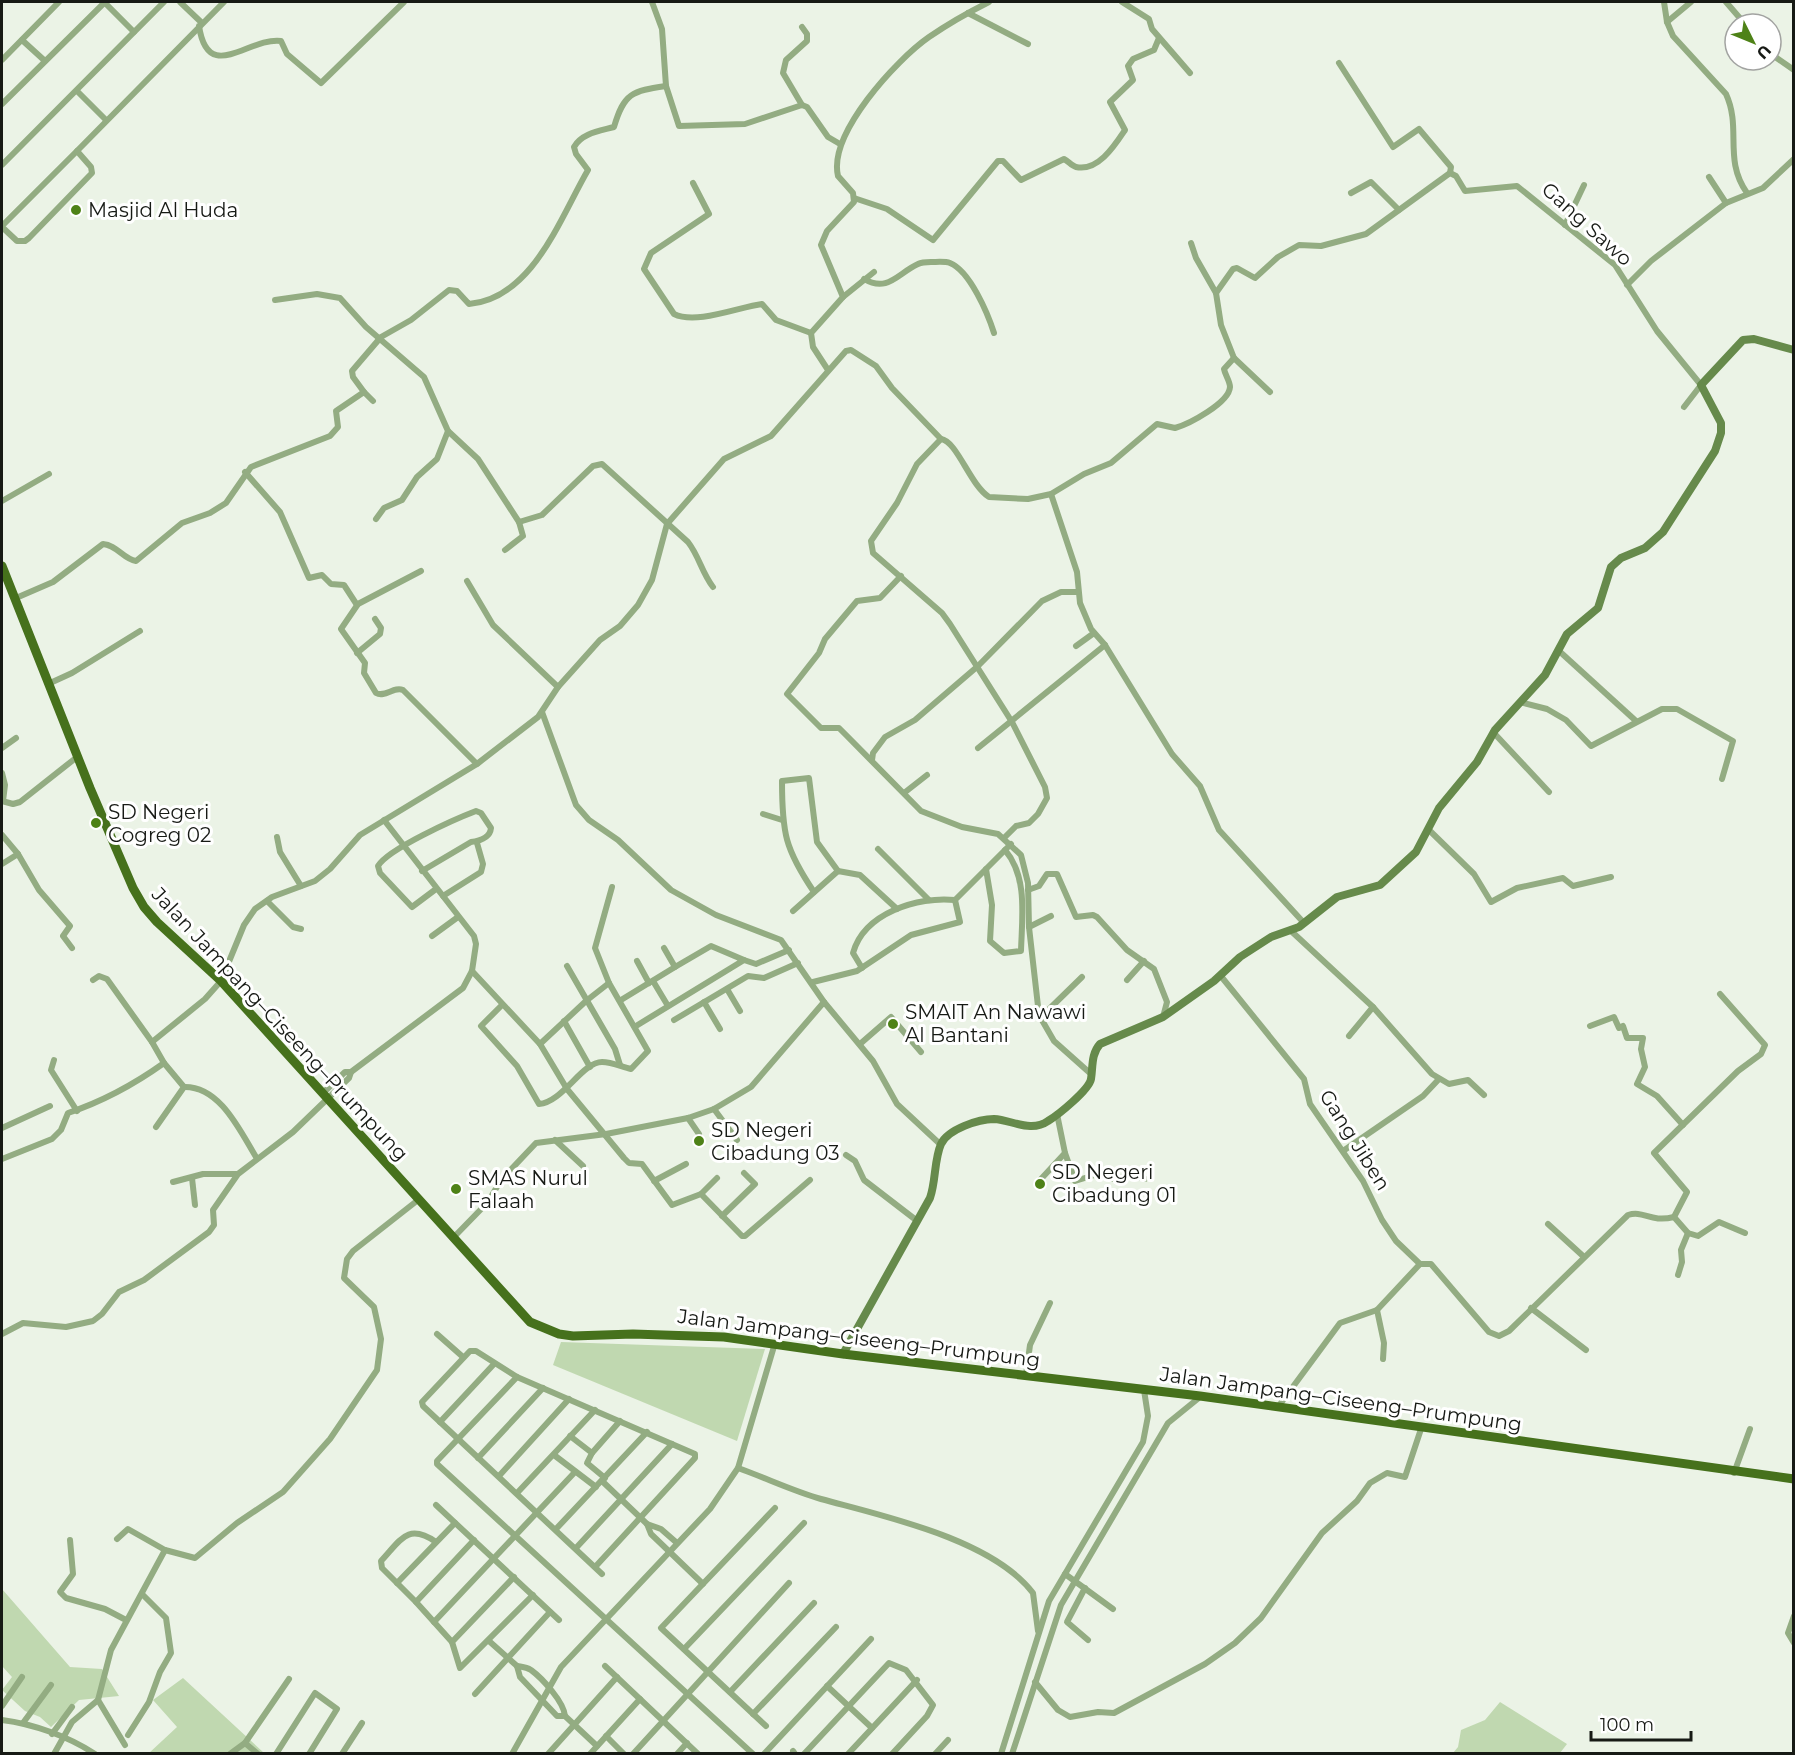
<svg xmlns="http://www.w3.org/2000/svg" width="1795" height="1755" font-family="Montserrat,sans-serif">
  <rect width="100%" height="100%" fill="#ebf3e6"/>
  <g fill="#c0d8b0">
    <polygon points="561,1342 765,1349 737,1441 553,1365"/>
    <polygon points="2,1589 70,1667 102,1669 119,1696 79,1700 51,1727 40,1717 25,1711 2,1690 12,1677 2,1666"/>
    <polygon points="183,1678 264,1753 148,1754 177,1727 153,1700"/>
    <polygon points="1500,1702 1567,1744 1560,1753 1453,1753 1458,1747 1461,1730 1485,1720"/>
  </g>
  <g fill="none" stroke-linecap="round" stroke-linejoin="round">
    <g stroke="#93ac82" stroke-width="6">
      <polyline points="104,2 134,32"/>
      <polyline points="180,2 202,23"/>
      <polyline points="652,2 662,29 666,86 679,126 745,124 802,105 807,107 828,137 840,144"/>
      <polyline points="1122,2 1149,19 1152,29 1190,73"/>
      <path d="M1664,2L1667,22L1673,36L1726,94C1742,129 1723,159 1747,193"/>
      <polyline points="1726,2 1745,24"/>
      <polyline points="968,13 1028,44"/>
      <polyline points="1667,22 1691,2"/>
      <path d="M199,26C208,85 248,37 281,41L287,54L321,83L404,2"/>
      <polyline points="22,40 45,61"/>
      <polyline points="1771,54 1794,70"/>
      <polyline points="2,60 59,2"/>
      <polyline points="1339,63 1393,147 1419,129 1451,167 1450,173"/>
      <polyline points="77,91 106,120"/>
      <polyline points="2,104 105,2"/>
      <polyline points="802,105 783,73 786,60 807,41 807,34 802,27"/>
      <polyline points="2,165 164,2"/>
      <polyline points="1709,177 1726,203"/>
      <path d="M693,183L709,214L651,253L644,269L674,314C696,325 739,307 762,304L776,320L811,333"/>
      <polyline points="1351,193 1371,182 1399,210"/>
      <path d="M854,198L887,209L933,240L998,161H1003L1021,180L1064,159C1068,161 1072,166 1076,167C1098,172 1115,145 1125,130L1110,102L1133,80L1128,66L1133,59L1154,50L1159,38"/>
      <polyline points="1565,225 1584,185"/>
      <polyline points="2,226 77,151"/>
      <polyline points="2,227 17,241 25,241 29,238 92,173 91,167 77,151 224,2"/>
      <polyline points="1191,243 1196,258 1216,293"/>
      <path d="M864,279C888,293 898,273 918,264C922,262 927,262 931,262C937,262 945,261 950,263C970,271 988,314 994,333"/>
      <polyline points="1627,285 1651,261 1726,203 1763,188 1794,159"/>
      <polyline points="843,297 874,272"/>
      <path d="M275,300L317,294L340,298L366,327L424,377L448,431L478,459L519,522L542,515L593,466L602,464L688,542C699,556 702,573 713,587"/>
      <path d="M828,370L813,347L811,333L843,297L821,245L827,231L854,202L853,193L838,176C828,134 896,60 929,37C948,24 969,12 989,2"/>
      <path d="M364,392L353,377L352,371L381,337L411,320L449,290L457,291L469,304C533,298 560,218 588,170L576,154L574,147C582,133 600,131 614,127C624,93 632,91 666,86"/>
      <polyline points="1270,392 1234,358 1221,325 1216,293 1233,269 1237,268 1255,278 1278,257 1299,245 1321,246 1366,234 1450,173 1456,176 1465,191 1517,186 1615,265 1657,331 1701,385 1684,407"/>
      <polyline points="245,472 280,512 309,578 322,575 331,584 344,585 357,605"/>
      <polyline points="1051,494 1077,572 1080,603 1091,629 1105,645 1172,754 1200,786 1219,830 1304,923"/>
      <polyline points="2,501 49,474"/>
      <polyline points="376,519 384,508 402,500 417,477 437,459 448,431"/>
      <polyline points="505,550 523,536 519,522"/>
      <path d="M421,571L358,604L341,629L365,663L364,673L376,693C385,698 394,686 403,690L477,764"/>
      <polyline points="901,576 880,598 857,601 825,639 819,653 787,694 821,728 839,728 847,736 921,811 962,827 998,834 1021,855 1028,883 1029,927 1039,1015 1054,1041 1091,1074"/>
      <polyline points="467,581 493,625 558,687"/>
      <path d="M16,598L53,582L103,544C117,545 123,559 136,561L182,523L210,513L226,503L251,467L330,436L338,427L336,411L364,392L373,401"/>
      <polyline points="1076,646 1094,633"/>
      <polyline points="1558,650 1636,721"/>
      <polyline points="357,653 380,634 381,628 375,619"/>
      <polyline points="48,684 72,673 140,631"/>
      <polyline points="1520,702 1547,709 1566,720 1591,746 1662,709 1677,709 1733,741 1722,779"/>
      <polyline points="542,712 576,805 589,820 618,840 671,890 716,915 781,940 824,1002"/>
      <polyline points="1493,732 1549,792"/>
      <polyline points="2,748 16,738"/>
      <polyline points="978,748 1105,645"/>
      <polyline points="872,760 873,753 885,737 915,720 978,666 1042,601 1061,592 1077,592"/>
      <polyline points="2,773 5,785 3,801"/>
      <polyline points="904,793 927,775"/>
      <polyline points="2,801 13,804 20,802 77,757"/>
      <polyline points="763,814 782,820"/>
      <polyline points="1428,829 1474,874 1491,902 1517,888 1563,878 1573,886 1611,877"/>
      <polyline points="2,835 18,854 39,890 70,926 63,936 72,948"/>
      <polyline points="277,837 280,852 301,886"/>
      <path d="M1004,838L1016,826L1029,823L1038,814L1047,798L1045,787L1012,722L950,624L942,613L873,553L871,541L897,503L917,464L941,439C957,441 970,485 989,497L1028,499L1051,494L1084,474L1111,463L1157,424L1175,428C1189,424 1229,403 1230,387C1230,381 1225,375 1224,369L1234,358"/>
      <polyline points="878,849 929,900"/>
      <polyline points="2,864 18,854"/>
      <path d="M986,869L992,905L990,941L1004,953L1021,951C1022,917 1028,877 1005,850"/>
      <path d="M422,871L471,842C479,841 490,838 491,828L481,813L476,811C455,819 388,849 378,866L380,873L412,907L436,889"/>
      <polyline points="1028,890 1039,886 1047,874 1057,874 1076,917 1093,915 1097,917 1127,950 1154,969 1167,1002 1163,1017"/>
      <path d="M814,892C785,849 782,833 782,781L809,778L817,842L838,871"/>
      <polyline points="443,896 481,872 483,864 477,843"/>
      <polyline points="267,901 293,927 301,929"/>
      <polyline points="793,911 838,871 860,875 897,909"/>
      <polyline points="1029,927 1051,916"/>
      <polyline points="1290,930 1373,1007 1432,1074 1449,1084 1468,1080 1484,1095"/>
      <polyline points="432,936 458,917"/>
      <polyline points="744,960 756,964 789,950"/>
      <polyline points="637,961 649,983"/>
      <polyline points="567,966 615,1049 620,1065"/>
      <path d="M862,968L853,953C864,913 918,896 955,900"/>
      <polyline points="472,971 540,1044 567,1089 624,1158 629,1163 642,1164 672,1205 701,1194 742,1236 745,1236 810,1180"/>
      <polyline points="1220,975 1304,1079 1310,1104 1363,1181 1382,1220 1396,1241 1420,1264"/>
      <polyline points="93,980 99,976 107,979 152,1042"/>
      <polyline points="1127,980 1144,961"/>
      <polyline points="653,981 668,1006"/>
      <polyline points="813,982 857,971 911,935 960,922 955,900 1011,844"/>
      <polyline points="609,983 595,948 612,887"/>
      <polyline points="727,989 740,1011"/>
      <polyline points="621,1000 675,967 664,948"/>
      <polyline points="704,1002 720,1029"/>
      <path d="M502,1005L481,1026L517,1066L539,1104C563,1102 582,1062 602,1062C612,1062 622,1067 631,1069L648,1051L609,983L586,1001L540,1044"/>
      <polyline points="1040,1018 1082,977"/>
      <polyline points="674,1020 748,976 764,978 798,963"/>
      <polyline points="564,1021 590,1067"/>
      <polyline points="636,1026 744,960 711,946 675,967"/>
      <polyline points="1590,1026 1614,1017 1619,1028 1623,1026 1627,1038 1643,1038 1641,1049 1645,1067 1637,1084 1657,1096 1683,1125"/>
      <polyline points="1349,1036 1373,1007"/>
      <polyline points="860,1044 891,1017 921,1052"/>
      <polyline points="54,1060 51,1070 77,1111"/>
      <path d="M184,1087C220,1086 240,1131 256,1157"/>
      <polyline points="323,1093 345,1072 351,1072 463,988 472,971 476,944 474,936 384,820"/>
      <polyline points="714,1109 737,1140"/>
      <polyline points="688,1118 699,1134"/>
      <polyline points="156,1127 184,1087 164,1063"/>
      <polyline points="2,1128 50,1106"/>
      <polyline points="555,1140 583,1166"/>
      <polyline points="1343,1151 1423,1096 1439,1079"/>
      <polyline points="1065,1153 1075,1181 1098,1174 1113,1179 1132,1176 1145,1179"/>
      <polyline points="846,1155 855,1161 864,1180 916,1220"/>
      <path d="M2,1159L52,1139L61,1130L68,1113C101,1102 136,1083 164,1063L152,1042L205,999L221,981L244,925L255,909L272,897L315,881L330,869L360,835L477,764L538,717L558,687L600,640L620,626L638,605L652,580L667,524L724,459L771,436L846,351L851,350L876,366L892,388L941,439"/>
      <polyline points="192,1178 195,1205"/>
      <polyline points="1041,1179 1065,1153 1057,1114"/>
      <polyline points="654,1181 686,1164"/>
      <polyline points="173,1182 203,1174 237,1174"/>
      <polyline points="701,1194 717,1178"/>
      <polyline points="722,1216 755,1184 744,1173"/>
      <polyline points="1674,1217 1687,1192 1654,1153 1738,1071 1761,1054 1765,1045 1720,994"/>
      <polyline points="1548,1224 1583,1256"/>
      <polyline points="453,1238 488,1202 501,1180 536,1143 606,1134 688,1118 714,1109 751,1087 824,1002 873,1061 897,1104 941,1145"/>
      <polyline points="1678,1275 1682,1262 1681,1250 1688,1233"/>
      <polyline points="1531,1308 1586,1350"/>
      <polyline points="1377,1310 1384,1343 1383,1359"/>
      <polyline points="2,1334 23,1323 66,1327 93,1321 102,1314 119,1292 144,1280 209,1232 214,1225 213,1210 238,1174 293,1132 349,1078 351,1072"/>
      <polyline points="437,1334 463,1357"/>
      <polyline points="1026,1375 1030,1345 1050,1303"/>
      <polyline points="517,1377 437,1461 437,1464 753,1754"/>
      <path d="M1278,1407L1340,1323L1377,1310L1420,1264H1431L1489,1332L1499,1336L1509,1331L1628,1215C1644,1210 1650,1223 1674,1217L1688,1233L1698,1236L1719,1222L1745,1233"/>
      <polyline points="440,1422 494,1364"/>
      <polyline points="570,1436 592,1453 587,1463 605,1478"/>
      <polyline points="592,1453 620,1421"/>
      <polyline points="554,1455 596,1487"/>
      <polyline points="478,1458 543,1388"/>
      <path d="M738,1468C766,1478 793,1491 821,1499C883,1516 992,1539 1033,1593L1038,1631"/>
      <polyline points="1734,1473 1750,1429"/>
      <polyline points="499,1476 569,1399"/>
      <polyline points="602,1481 647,1524 651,1534 703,1584"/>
      <polyline points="518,1492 595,1410"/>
      <polyline points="436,1505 559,1620"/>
      <polyline points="647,1524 661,1529 677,1543"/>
      <polyline points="556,1529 647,1432"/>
      <polyline points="117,1539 128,1529 165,1550"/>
      <polyline points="70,1540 73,1574 60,1592 66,1598 105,1609 126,1620"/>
      <polyline points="576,1548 672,1444"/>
      <polyline points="596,1566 695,1458 695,1454 517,1377 476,1351 470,1351 422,1402 423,1406 602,1574"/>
      <polyline points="1065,1574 1113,1609"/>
      <polyline points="514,1577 452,1642 460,1668 533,1595"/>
      <polyline points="397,1583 455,1523"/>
      <polyline points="1085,1588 1067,1622 1088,1640"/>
      <path d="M416,1602L382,1568L381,1561C400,1541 407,1522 436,1542"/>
      <polyline points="1794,1616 1788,1633 1794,1643"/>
      <polyline points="434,1622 575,1472"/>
      <polyline points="489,1641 517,1666 520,1677 557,1716 565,1716 597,1746"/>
      <polyline points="452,1642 416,1602 474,1540"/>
      <polyline points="684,1649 804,1523"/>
      <path d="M517,1666C522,1667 526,1667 531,1670C542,1678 564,1702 565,1716"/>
      <polyline points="605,1666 698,1754"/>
      <polyline points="1035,1682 1058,1710 1070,1717 1098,1712 1114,1713 1205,1664 1235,1643 1261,1618 1322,1533 1357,1501 1370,1483 1387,1473 1405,1477 1421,1429"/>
      <polyline points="827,1686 872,1728"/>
      <polyline points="730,1692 814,1603"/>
      <polyline points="475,1694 550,1612"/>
      <polyline points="98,1700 125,1745"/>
      <polyline points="2,1706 22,1677"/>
      <polyline points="753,1714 836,1627"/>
      <path d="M2,1720C33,1724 68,1736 95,1754"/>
      <polyline points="23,1723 51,1685"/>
      <polyline points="766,1726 661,1628 775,1508"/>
      <polyline points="52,1734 72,1707"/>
      <polyline points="128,1735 149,1702 160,1672 171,1653 166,1618 142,1594"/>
      <polyline points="606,1736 624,1754"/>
      <polyline points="793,1751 795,1754"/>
      <polyline points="54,1754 72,1722 98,1700 111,1650 165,1550 195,1558 237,1523 283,1492 330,1439 377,1370 381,1339 374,1307 344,1278 347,1259 353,1251 418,1200"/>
      <polyline points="230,1754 245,1743"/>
      <polyline points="258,1754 245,1743 289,1679"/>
      <polyline points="276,1754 315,1693 337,1709 309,1754"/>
      <polyline points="342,1754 362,1723"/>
      <polyline points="512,1754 561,1667 710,1509 738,1468 775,1343"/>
      <polyline points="548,1754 617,1677"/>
      <polyline points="590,1754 640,1699"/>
      <polyline points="633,1754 789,1583"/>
      <polyline points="677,1754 687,1743"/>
      <polyline points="764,1754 871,1639"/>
      <polyline points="804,1754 889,1663 906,1670 933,1705 927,1716 892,1754"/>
      <polyline points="848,1754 917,1680"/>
      <polyline points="935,1754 948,1740"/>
      <polyline points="1001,1754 1049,1601 1143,1442 1148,1416 1144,1390"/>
      <polyline points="1012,1754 1061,1605 1168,1423 1200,1397"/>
    </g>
    <path stroke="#668a4b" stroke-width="8" d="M843,1354L930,1198C936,1181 934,1160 941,1144C948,1129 979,1119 994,1119C1012,1120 1031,1133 1048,1121C1058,1115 1089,1090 1091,1079C1093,1067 1091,1054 1100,1044L1163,1017L1214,981L1240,957L1271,937L1299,927L1337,897L1380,885L1416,852L1439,808L1477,762L1495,730L1545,675L1567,634L1598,608L1611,567L1621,558L1645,548L1663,532L1715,451L1721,433V423L1701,385L1743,340L1754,339L1794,350"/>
    <polyline stroke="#46711c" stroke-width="9" points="2,566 90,788 133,888 144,907 157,922 221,981 530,1322 559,1334 573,1336 633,1334 724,1337 843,1354 1200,1396 1794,1479"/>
  </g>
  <g fill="#4e8217" stroke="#fff" stroke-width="2">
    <circle cx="76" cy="210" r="6"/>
    <circle cx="96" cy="823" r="6"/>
    <circle cx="893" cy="1024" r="6"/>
    <circle cx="699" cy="1141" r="6"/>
    <circle cx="1040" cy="1184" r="6"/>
    <circle cx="456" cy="1189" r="6"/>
  </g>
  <g text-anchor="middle" stroke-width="6" stroke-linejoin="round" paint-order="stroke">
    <g font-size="20" fill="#171a15" stroke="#fff" text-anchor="start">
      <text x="88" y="217">Masjid Al Huda</text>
      <text x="108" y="819">SD Negeri<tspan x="108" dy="23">Cogreg 02</tspan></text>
      <text x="905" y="1019">SMAIT An Nawawi<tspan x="905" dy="23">Al Bantani</tspan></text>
      <text x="711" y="1137">SD Negeri<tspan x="711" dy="23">Cibadung 03</tspan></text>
      <text x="1052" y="1179">SD Negeri<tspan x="1052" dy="23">Cibadung 01</tspan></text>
      <text x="468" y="1185">SMAS Nurul<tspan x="468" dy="23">Falaah</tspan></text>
    </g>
    <g font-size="20" fill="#171a15" stroke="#fff">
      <text transform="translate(1587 224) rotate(42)" y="7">Gang Sawo</text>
      <text transform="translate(280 1024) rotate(47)" y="7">Jalan Jampang–Ciseeng–Prumpung</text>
      <text transform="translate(1355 1140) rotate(58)" y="7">Gang Jiben</text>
      <text transform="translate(859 1338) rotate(7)" y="7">Jalan Jampang–Ciseeng–Prumpung</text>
      <text transform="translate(1341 1399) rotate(8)" y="7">Jalan Jampang–Ciseeng–Prumpung</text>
    </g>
  </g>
  <rect width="1795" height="1755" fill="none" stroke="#171a15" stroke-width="6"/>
  <g transform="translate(1753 42) rotate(133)"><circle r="28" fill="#ffffff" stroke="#a2a3a1" stroke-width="1.5"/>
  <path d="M0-4.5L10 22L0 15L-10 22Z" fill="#4e8217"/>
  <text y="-9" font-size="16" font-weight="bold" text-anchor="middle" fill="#171a15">U</text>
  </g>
  <path d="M1591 1731v9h100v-9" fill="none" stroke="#171a15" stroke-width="3"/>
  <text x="1600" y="1731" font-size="18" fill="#171a15" stroke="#ffffff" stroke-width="4.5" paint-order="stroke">100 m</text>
</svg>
